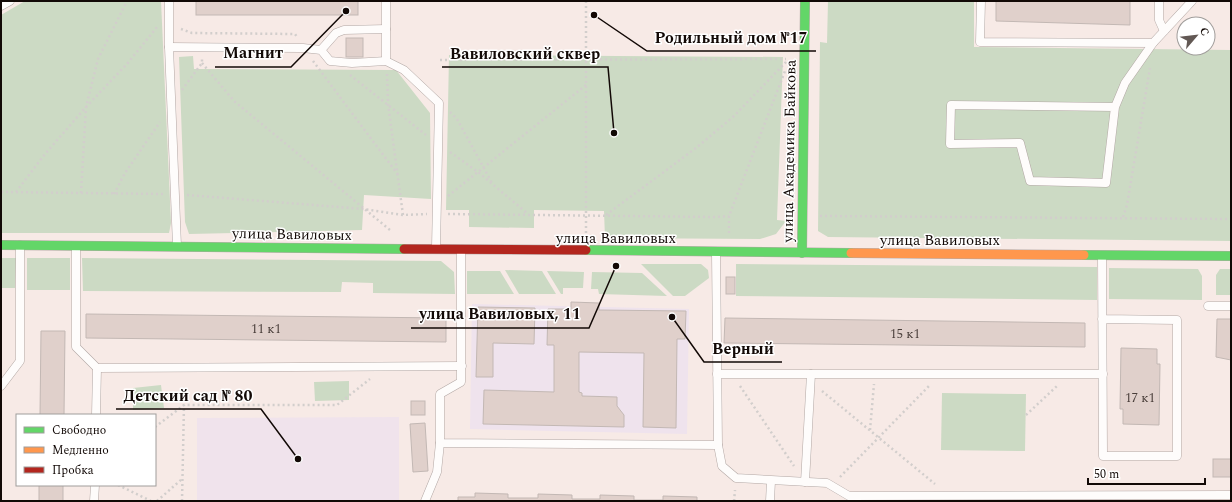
<svg xmlns="http://www.w3.org/2000/svg" width="1232" height="502" font-family="Spectral,serif">
  <rect width="100%" height="100%" fill="#f7eae6"/>
  <polygon fill="#efe3ed" points="472,304 689,309 687,434 470,429"/>
  <polygon fill="#f0e3ec" points="399,417 399,501 197,501 197,418"/>
  <g fill="#ccdac4">
    <polygon points="25,1 161,1 171,223 169,233 1,233 1,15"/>
    <polygon points="828,1 974,1 974,47 1231,50 1231,241 828,237 818,231 820,42 827,43"/>
    <polygon points="449,55 783,57 777,220 786,221 776,234 760,239 605,238 604,211 534,210 534,228 469,227 469,210 446,210"/>
    <polygon points="193,56 194,69 396,70 430,113 431,199 364,195 362,230 189,234 185,222 179,57"/>
    <polygon points="1,258 16,258 15,288 1,288"/>
    <rect x="27" y="258" width="43" height="32"/>
    <polygon points="82,258 441,261 454,272 455,294 373,293 373,283 342,282 341,292 83,291"/>
    <polygon points="641,264 701,264 708,270 709,278 685,296 673,296"/>
    <polygon points="736,264 1097,267 1097,300 736,296"/>
    <polygon points="1109,268 1198,269 1202,276 1202,300 1109,299"/>
    <polygon points="1220,269 1231,269 1231,295 1216,295 1216,275"/>
    <polygon points="505,270 542,271 556,294 519,294"/>
    <polygon points="467,271 500,271 514,294 467,294"/>
    <polygon points="547,271 584,272 583,288 563,288 563,294 561,294"/>
    <polygon points="592,272 642,273 667,296 599,294 598,289 591,289"/>
    <polygon points="349,381 349,400 315,401 314,382"/>
    <polygon points="161,385 164,408 133,410 133,388"/>
    <polygon points="942,393 1026,394 1025,451 941,450"/>
  </g>
  <g fill="#e0d0cb" stroke="#c3b8b4">
    <rect x="196" y="1" width="162" height="14"/>
    <polygon points="996,1 1130,1 1130,25 996,21"/>
    <rect x="346" y="38" width="17" height="19"/>
    <rect x="726" y="277" width="9" height="17"/>
    <polygon points="571,302 599,303 599,310 686,311 685,339 677,339 676,428 643,427 644,353 579,352 579,392 582,393 582,396 617,397 617,406 624,415 624,427 483,424 484,390 554,392 554,345 547,345 548,309 571,309"/>
    <polygon points="478,307 535,308 534,344 493,343 493,377 476,377"/>
    <polygon points="86,314 446,318 446,342 86,338"/>
    <polygon points="725,318 1085,323 1085,347 724,343"/>
    <polygon points="1217,319 1231,319 1231,360 1216,357"/>
    <polygon points="41,331 65,331 64,415 40,415"/>
    <polygon points="1121,348 1157,349 1157,364 1160,364 1159,425 1123,424 1123,409 1120,409"/>
    <rect x="411" y="401" width="14" height="14"/>
    <polygon points="425,423 428,471 413,472 410,424"/>
    <rect x="1213" y="459" width="18" height="18"/>
    <rect x="39" y="485" width="24" height="16"/>
    <polygon points="475,493 508,494 508,498 538,498 538,494 572,495 572,499 600,499 600,495 634,496 634,500 663,500 663,496 697,497 697,501 702,501 458,501 458,497 475,497"/>
  </g>
  <g fill="none" stroke-linecap="round" stroke-linejoin="round">
    <g stroke="#b2a7a4" stroke-width="9">
      <g id="lane">
        <polyline points="169,1 169,47"/>
        <polyline points="981,1 980,42 1153,43 1192,1"/>
        <polyline points="1159,1 1159,20 1164,31"/>
        <polyline points="1,6 10,1"/>
        <polyline points="321,50 336,33 344,30 386,29"/>
        <polyline points="386,61 386,1"/>
        <polyline points="1115,107 1106,183 1030,181 1020,143 950,144 951,105 1115,107 1125,83 1153,43"/>
        <polyline points="76,246 76,347 97,368"/>
        <polyline points="177,246 169,47 303,48 321,50 330,61 352,63 386,61 404,70 439,103 436,247"/>
        <polyline points="461,250 461,382 440,394 440,443 718,445"/>
        <polyline points="716,253 718,445 722,466 736,478 827,483 849,496 1231,495"/>
        <polyline points="1102,256 1103,456 1177,456 1177,320 1102,319"/>
        <polyline points="1208,306 1231,306"/>
        <polyline points="717,374 1103,374"/>
        <polyline points="1,386 20,361 20,245"/>
        <polyline points="96,415 97,368 462,366"/>
        <polyline points="805,482 811,374"/>
        <polyline points="94,501 95,485"/>
        <polyline points="425,501 437,472 440,443"/>
        <polyline points="770,501 771,481"/>
      </g>
    </g>
    <g stroke="#b2a7a4" stroke-width="10">
      <g id="fast">
        <polyline points="1,245 404,249"/>
        <polyline points="586,250 851,253"/>
        <polyline points="802,253 805,1"/>
        <polyline points="1084,255 1231,256"/>
      </g>
    </g>
    <g stroke="#b2a7a4" stroke-width="10">
      <polyline id="slow" points="851,253 1084,255"/>
    </g>
    <g stroke="#b2a7a4" stroke-width="10">
      <polyline id="jam" points="404,249 586,250"/>
    </g>
    <g stroke="#d2cecc" stroke-width="2.5" stroke-dasharray="2 3" stroke-linecap="butt">
      <polyline points="586,1 586,233"/>
      <polyline points="181,29 192,33 295,34 297,37"/>
      <polyline points="440,60 786,59"/>
      <polyline points="313,61 399,176"/>
      <polyline points="202,63 234,101 390,230"/>
      <polyline points="387,74 388,104 403,215"/>
      <polyline points="350,75 426,135"/>
      <polyline points="182,90 202,63 202,57"/>
      <polyline points="450,112 457,119 492,183"/>
      <polyline points="450,152 478,172 528,214"/>
      <polyline points="1,192 164,194"/>
      <polyline points="16,192 45,154 86,107 127,64 157,27"/>
      <polyline points="81,193 86,107 98,59 127,1"/>
      <polyline points="114,194 125,173 160,122"/>
      <polyline points="187,195 364,209 403,215 427,214"/>
      <polyline points="448,196 586,85"/>
      <polyline points="448,214 716,217 729,216"/>
      <polyline points="606,215 696,148 734,116 786,62"/>
      <polyline points="820,216 1231,219"/>
      <polyline points="1123,217 1127,205 1150,68"/>
      <polyline points="729,233 729,216 785,71"/>
      <polyline points="740,386 794,466"/>
      <polyline points="822,391 935,484"/>
      <polyline points="1026,415 1057,386"/>
      <polyline points="155,427 184,405 337,405 370,379"/>
      <polyline points="870,430 874,384"/>
      <polyline points="840,477 929,386"/>
      <polyline points="118,485 151,501"/>
      <polyline points="157,501 182,479"/>
      <polyline points="182,501 184,405"/>
      <polyline points="734,501 735,490"/>
    </g>
    <use href="#lane" stroke="#fefcfb" stroke-width="8"/>
    <use href="#fast" stroke="#63d668" stroke-width="9"/>
    <use href="#slow" stroke="#ff974d" stroke-width="9"/>
    <use href="#jam" stroke="#b3261e" stroke-width="9"/>
  </g>
  <g text-anchor="middle" stroke-width="3" stroke-linejoin="round" paint-order="stroke">
    <g font-size="13" fill="#493e3a">
      <text x="266" y="333">11 к1</text>
      <text x="905" y="338">15 к1</text>
      <text x="1140" y="402">17 к1</text>
    </g>
    <g font-size="15" fill="#120906" stroke="#fff">
      <text transform="translate(789 151) rotate(-89)" y="5">улица Академика Байкова</text>
      <text transform="translate(292 234) rotate(1)" y="5">улица Вавиловых</text>
      <text x="616" y="243">улица Вавиловых</text>
      <text x="940" y="245">улица Вавиловых</text>
    </g>
  </g>
  <path fill="none" stroke="#120906" stroke-width="1.5" d="M594 15L647 51H816M346 11L291 67H215M614 133L608 67H442M616 266L589 328H411M672 317L704 362H782M298 459L261 409H116"/>
  <g fill="#120906" stroke="#fff" stroke-width="1.5">
    <circle cx="594" cy="15" r="4"/>
    <circle cx="346" cy="11" r="4"/>
    <circle cx="614" cy="133" r="4"/>
    <circle cx="616" cy="266" r="4"/>
    <circle cx="672" cy="317" r="4"/>
    <circle cx="298" cy="459" r="4"/>
  </g>
  <g font-size="16" text-anchor="middle" font-weight="bold" fill="#120906" stroke="#fff" stroke-width="3" stroke-linejoin="round" paint-order="stroke">
    <text x="731" y="43">Родильный дом №17</text>
    <text x="253" y="58">Магнит</text>
    <text x="525" y="59">Вавиловский сквер</text>
    <text x="500" y="319">улица Вавиловых, 11</text>
    <text x="743" y="354">Верный</text>
    <text x="188" y="401">Детский сад № 80</text>
  </g>
  <rect width="1232" height="502" fill="none" stroke="#120906" stroke-width="4"/>
  <rect x="16" y="414" width="140" height="72" fill="#ffffff" stroke="#a09d9b"/>
  <rect x="24" y="427" width="20" height="6" fill="#63d668" stroke="#a09d9b"/>
  <text x="52" y="434" font-size="12" fill="#120906">Свободно</text>
  <rect x="24" y="447" width="20" height="6" fill="#ff974d" stroke="#a09d9b"/>
  <text x="52" y="454" font-size="12" fill="#120906">Медленно</text>
  <rect x="24" y="467" width="20" height="6" fill="#b3261e" stroke="#a09d9b"/>
  <text x="52" y="474" font-size="12" fill="#120906">Пробка</text>
  <g transform="translate(1196 36) rotate(62)"><circle r="19" fill="#ffffff" stroke="#a09d9b"/>
  <path d="M0-3L7 15L0 10L-7 15Z" fill="#625854"/>
  <text y="-6" font-size="11" font-weight="bold" text-anchor="middle" fill="#120906">С</text>
  </g>
  <path d="M1088 478v6h117v-6" fill="none" stroke="#120906" stroke-width="2"/>
  <text x="1094" y="478" font-size="12" fill="#120906" stroke="#ffffff" stroke-width="3" paint-order="stroke">50 m</text>
</svg>
